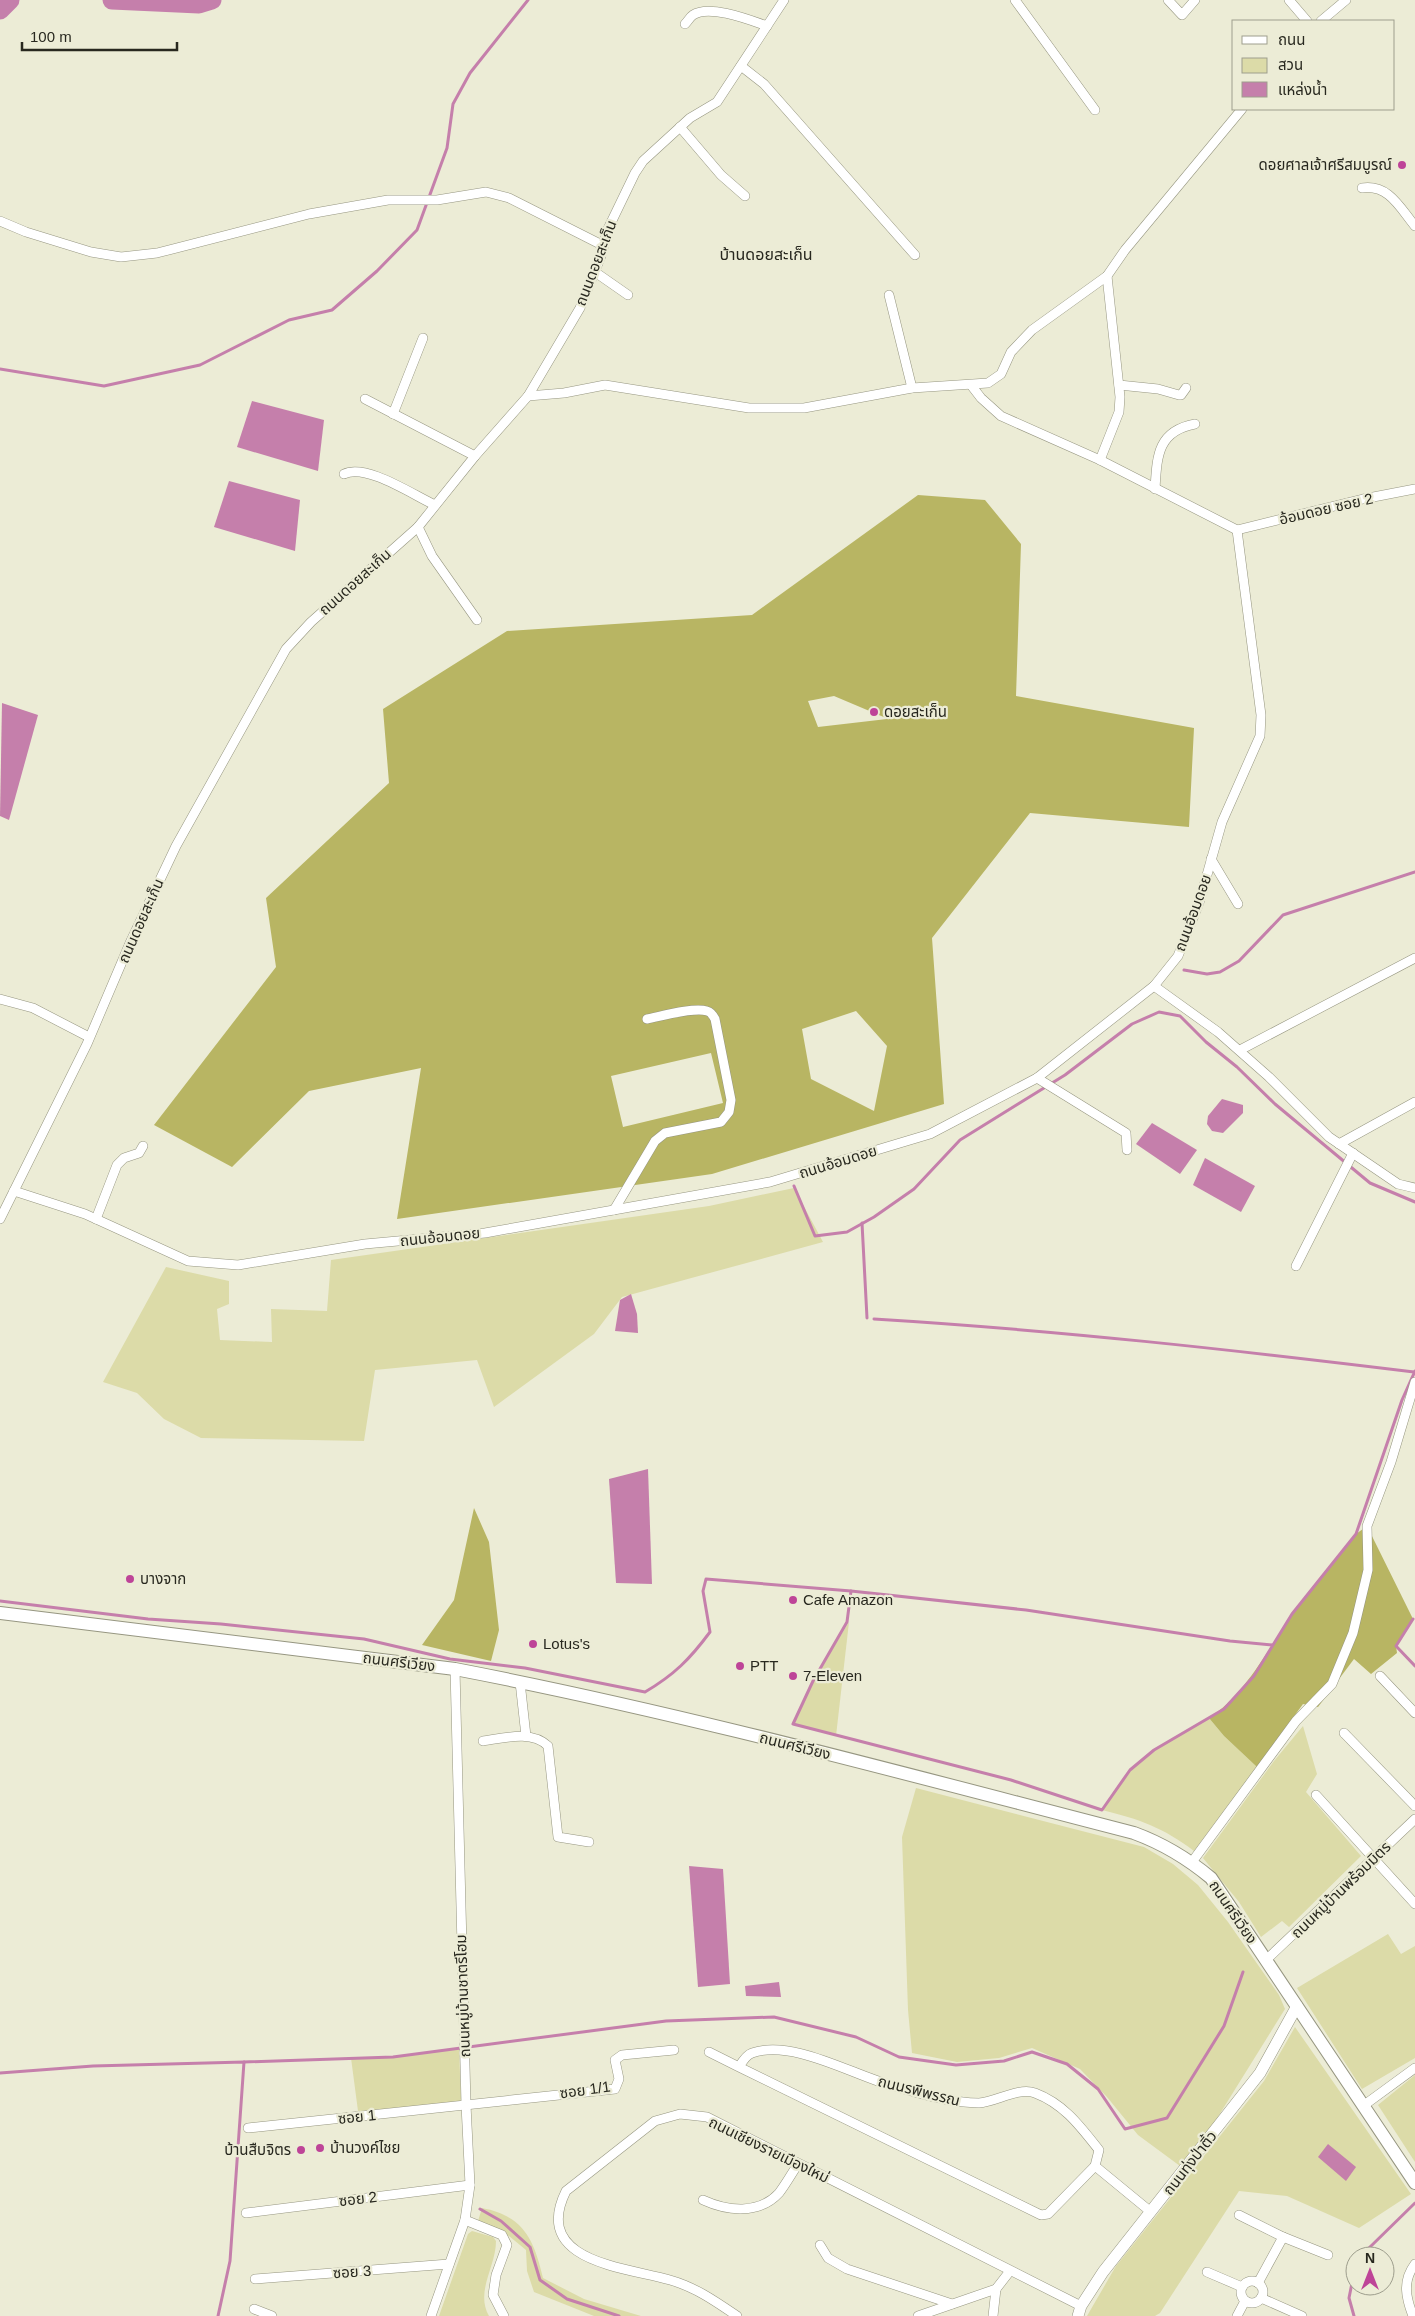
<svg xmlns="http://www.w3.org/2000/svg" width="1415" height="2316" font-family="Arial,'Noto Sans Thai',sans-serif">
  <rect width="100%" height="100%" fill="#ececd6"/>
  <g fill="#dcdba8">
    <polygon points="794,1188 823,1242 622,1297 594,1334 494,1407 477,1360 375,1370 364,1441 201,1438 164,1419 137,1393 103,1382 166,1267 229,1281 229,1304 217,1309 220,1340 272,1342 271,1309 327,1311 331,1260 709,1206"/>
    <polygon points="849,1622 836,1736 793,1724 814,1679"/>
    <path d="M1209,1718L1224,1736L1257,1767L1194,1851C1164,1828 1139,1819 1102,1810L1130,1770L1154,1750Z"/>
    <polygon points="1303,1726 1317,1774 1306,1792 1361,1856 1289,1927 1282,1921 1261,1937 1239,1902 1203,1858 1274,1761"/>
    <polygon points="916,1788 1144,1847 1173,1864 1198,1885 1228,1922 1279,1995 1285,2009 1211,2128 1180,2166 1138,2135 1107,2097 1080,2069 1032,2048 999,2058 957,2062 912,2053 908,2010 902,1837"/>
    <polygon points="1388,1934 1401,1954 1415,1946 1415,2058 1362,2089 1297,1988"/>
    <polygon points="1295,2027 1411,2194 1359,2228 1287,2196 1239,2191 1160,2313 1155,2316 1087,2316 1116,2266 1264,2081"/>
    <polygon points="459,2048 461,2099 459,2103 358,2111 351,2058 393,2057"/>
    <polygon points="1415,2075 1415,2162 1378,2105"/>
    <path d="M482,2208C524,2216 534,2240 543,2278L584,2299L641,2316H594L534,2292L527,2271L526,2250L509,2236L478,2221Z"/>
    <path d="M472,2231L493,2237L496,2241C496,2267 475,2291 489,2316H439L468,2234Z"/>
  </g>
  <g fill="#b8b563" fill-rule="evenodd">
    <path d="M918,495L985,500L1021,544L1016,696L1194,728L1189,827L1030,813L932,938L944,1104L712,1174L397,1219L421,1068L309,1091L232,1167L154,1125L276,967L266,898L389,783L383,709L507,631L752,615ZM834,696L886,718L887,719L818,727L808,701ZM856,1011L887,1046L874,1111L811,1079L802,1029ZM711,1053L723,1103L623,1127L611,1076Z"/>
    <polygon points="474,1508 489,1542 499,1630 491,1661 422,1645 454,1600"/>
    <path d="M1367,1526L1413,1619L1396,1646L1397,1653L1371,1674L1354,1659L1318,1707L1303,1704L1257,1767L1224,1736L1209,1718C1245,1695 1268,1649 1292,1615C1311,1586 1335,1561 1356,1534Z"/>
  </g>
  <g fill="#c57fab">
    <polygon points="252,401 324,420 318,471 237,447"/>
    <polygon points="229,481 300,500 295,551 214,527"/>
    <polygon points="2,703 38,715 9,820 0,816"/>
    <polygon points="1222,1099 1243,1105 1243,1113 1223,1133 1212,1131 1207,1124 1208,1116"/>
    <polygon points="1152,1123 1197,1150 1180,1174 1136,1144"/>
    <polygon points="1205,1158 1255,1186 1241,1212 1193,1185"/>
    <polygon points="631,1294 637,1314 638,1333 615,1331 620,1300"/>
    <polygon points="648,1469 652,1584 616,1583 609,1479"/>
    <polygon points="689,1866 723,1869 730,1984 698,1987"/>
    <polygon points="779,1982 781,1997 746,1996 745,1986"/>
    <polygon points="1328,2144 1356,2167 1346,2181 1318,2157"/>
  </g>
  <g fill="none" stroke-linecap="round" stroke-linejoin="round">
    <g stroke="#c57fab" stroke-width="3">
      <polyline points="0,369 104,386 200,365 289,320 332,310 377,271 417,230 447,148 453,104 470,73 528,0"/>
      <polyline points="1184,970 1207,974 1220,972 1239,961 1283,915 1415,872"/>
      <polyline points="794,1186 815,1236 847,1232 874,1217 914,1189 960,1140 1065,1075 1132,1024 1159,1012 1180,1016 1206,1042 1237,1067 1275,1104 1370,1183 1415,1202"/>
      <polyline points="862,1223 867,1318"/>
      <path d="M874,1319C1055,1330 1234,1350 1414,1372"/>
      <path d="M0,1601L148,1619L221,1624L364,1639L450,1659L525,1668L645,1692C674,1675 690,1659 710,1632L703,1591L706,1579L851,1591"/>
      <polyline points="1413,1619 1396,1646 1415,1666"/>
      <polyline points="1273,1645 1230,1641 1026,1610 851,1591 847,1622 813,1681 793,1724 1011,1780 1102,1810 1130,1770 1154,1750 1224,1709 1254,1676 1292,1614 1356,1534 1402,1400 1415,1371"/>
      <polyline points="244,2062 393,2057 666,2021 774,2017 856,2037 899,2057 956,2065 1004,2061 1032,2052 1067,2064 1098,2089 1125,2129 1167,2118 1224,2026 1243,1972"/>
      <polyline points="0,2073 93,2066 244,2062 230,2261 218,2316"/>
      <polyline points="480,2209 501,2221 530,2247 540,2280 567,2299 619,2316"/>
      <polyline points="1363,2256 1369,2248 1415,2203"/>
      <polyline points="1354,2316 1349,2298 1355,2268"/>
    </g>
    <g stroke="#c57fab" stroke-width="19">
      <polyline points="112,0 199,4 212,0"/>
      <polyline points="0,10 10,0"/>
    </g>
    <g stroke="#969681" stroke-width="10">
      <g id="minor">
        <polyline points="1015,0 1095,110"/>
        <polyline points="1168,0 1182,15 1195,0"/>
        <polyline points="1289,0 1307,21"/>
        <polyline points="1321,21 1346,0"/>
        <path d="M685,24C688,21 690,17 693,15C709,4 750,20 767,26"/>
        <polyline points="741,66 764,84 915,255"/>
        <polyline points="680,127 721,175 745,196"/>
        <path d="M1362,188C1389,184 1400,208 1415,226"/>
        <polyline points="0,221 26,232 91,252 121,257 157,253 309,214 388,200 437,200 486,192 509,198 604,246"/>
        <polyline points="595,272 628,295"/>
        <polyline points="889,295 912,388"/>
        <polyline points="971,385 981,398 1001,416 1100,460 1237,530"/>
        <polyline points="1119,385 1158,389 1179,395 1181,395 1186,388"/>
        <polyline points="528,396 564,393 605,385 749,408 804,408 912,388 988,383 1001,374 1011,352 1032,330 1107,276 1125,250 1242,109"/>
        <polyline points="365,399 475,456"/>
        <polyline points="393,414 423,338"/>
        <polyline points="1100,460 1119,412 1120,397 1107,276"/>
        <path d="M344,474C366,463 413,495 435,505"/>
        <path d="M1155,489C1157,457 1157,431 1195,424"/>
        <polyline points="418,527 432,556 477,620"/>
        <polyline points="1237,530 1363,499 1415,489"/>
        <polyline points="1211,859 1238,904"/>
        <polyline points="1154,986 1218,1032 1269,1077 1329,1137 1398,1184 1415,1188"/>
        <polyline points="0,999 33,1008 89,1037"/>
        <polyline points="1240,1050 1415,958"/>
        <polyline points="1037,1078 1126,1133 1127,1150"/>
        <polyline points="1339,1144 1415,1102"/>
        <polyline points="14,1191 85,1214 188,1261 238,1265 365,1244 485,1233 770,1182 930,1134 1037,1078 1154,986 1178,956 1199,903 1222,822 1260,736 1261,715 1237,530"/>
        <path d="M614,1210L655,1141L665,1133L721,1122L729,1112L731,1100L715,1019C713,1015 711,1012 707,1011C693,1007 662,1016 647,1019"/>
        <polyline points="0,1219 87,1044 130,943 176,846 286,649 311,622 418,527 475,456 528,396 580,308 601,256 606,233 635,173 643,161 690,118 717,102 784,0"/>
        <polyline points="96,1219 117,1165 124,1158 139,1153 143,1146"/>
        <polyline points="1296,1266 1353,1153"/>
        <polyline points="1380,1676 1415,1713"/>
        <polyline points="520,1682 526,1736"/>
        <polyline points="1344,1733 1415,1806"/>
        <path d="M483,1741C504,1738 532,1730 548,1746L558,1837L589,1842"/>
        <polyline points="1316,1795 1415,1904"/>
        <polyline points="1192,1862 1296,1721 1332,1684 1353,1633 1368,1570 1367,1526 1391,1462 1415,1382"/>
        <polyline points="1266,1960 1415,1819"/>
        <path d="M709,2052L739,2067L1041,2215L1048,2214L1095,2166L1099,2150C1080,2126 1064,2104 1035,2093C1018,2087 996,2102 979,2103C949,2103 919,2093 890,2085C851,2074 792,2039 752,2053C746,2055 742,2062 739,2067"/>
        <polyline points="1363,2106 1415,2068"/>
        <polyline points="248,2128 615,2089 619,2079 615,2060 622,2055 674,2050"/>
        <polyline points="1095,2166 1151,2212"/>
        <path d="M703,2200C727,2211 759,2215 779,2193C786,2184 792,2173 798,2164"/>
        <polyline points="246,2213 470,2185"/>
        <polyline points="1239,2215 1283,2237"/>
        <polyline points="465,2220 502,2235 507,2245 496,2275 493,2295 504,2316"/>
        <polyline points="820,2245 828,2258 847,2269 952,2304"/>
        <polyline points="1207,2272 1242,2287"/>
        <polyline points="255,2279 449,2264"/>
        <circle cx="1252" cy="2292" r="11"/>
        <polyline points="1258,2283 1283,2237 1328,2255"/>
        <polyline points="1261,2298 1302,2316"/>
        <polyline points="254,2309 272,2316"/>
        <polyline points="431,2316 465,2220 470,2185 466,2105 455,1669"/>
        <path d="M737,2316C715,2301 695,2287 670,2280C625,2267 531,2262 566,2191L655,2121L680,2114L707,2117L1081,2306"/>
        <polyline points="918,2316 996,2289 1010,2271"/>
        <polyline points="993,2316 996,2289"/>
        <polyline points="1237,2316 1245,2301"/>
        <path d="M1413,2316C1406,2298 1402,2281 1415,2264"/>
      </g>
    </g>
    <g stroke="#969681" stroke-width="12">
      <polyline id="tertiary" points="1078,2316 1081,2306 1103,2272 1260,2073 1297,2006"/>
    </g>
    <g stroke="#969681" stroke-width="14">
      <path id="secondary" d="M0,1613L455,1669C684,1713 909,1775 1134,1833C1164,1844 1187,1858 1211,1878L1415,2183"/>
    </g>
    <use href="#minor" stroke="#fff" stroke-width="9"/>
    <use href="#tertiary" stroke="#fff" stroke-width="11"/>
    <use href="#secondary" stroke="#fff" stroke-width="12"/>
  </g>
  <g fill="#be4498" stroke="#ececd6" stroke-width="2">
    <circle cx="1402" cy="165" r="5"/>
    <circle cx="874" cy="712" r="5"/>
    <circle cx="130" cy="1579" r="5"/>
    <circle cx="793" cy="1600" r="5"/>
    <circle cx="533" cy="1644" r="5"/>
    <circle cx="740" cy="1666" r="5"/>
    <circle cx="793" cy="1676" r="5"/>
    <circle cx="320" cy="2148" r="5"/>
    <circle cx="301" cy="2150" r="5"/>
  </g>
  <g text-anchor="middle" stroke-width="4.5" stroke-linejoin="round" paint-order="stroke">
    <g font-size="15" fill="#28281f" stroke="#ececd6" text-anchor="start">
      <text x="1392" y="170" text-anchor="end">ดอยศาลเจ้าศรีสมบูรณ์</text>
      <text x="884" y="717">ดอยสะเก็น</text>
      <text x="140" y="1584">บางจาก</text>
      <text x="803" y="1605">Cafe Amazon</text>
      <text x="543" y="1649">Lotus's</text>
      <text x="750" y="1671">PTT</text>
      <text x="803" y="1681">7-Eleven</text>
      <text x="330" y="2153">บ้านวงค์ไชย</text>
      <text x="291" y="2155" text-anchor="end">บ้านสืบจิตร</text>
    </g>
    <g font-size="15" fill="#28281f" stroke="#ececd6">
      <text transform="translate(596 263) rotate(-69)" y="5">ถนนดอยสะเก็น</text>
      <text transform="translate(1326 509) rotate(-13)" y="5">อ้อมดอย ซอย 2</text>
      <text transform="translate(355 582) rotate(-42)" y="5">ถนนดอยสะเก็น</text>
      <text transform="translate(1193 913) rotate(-70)" y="5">ถนนอ้อมดอย</text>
      <text transform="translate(141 921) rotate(-66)" y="5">ถนนดอยสะเก็น</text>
      <text transform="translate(838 1162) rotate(-17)" y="5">ถนนอ้อมดอย</text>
      <text transform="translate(440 1237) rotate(-6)" y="5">ถนนอ้อมดอย</text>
      <text transform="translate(399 1662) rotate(7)" y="5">ถนนศรีเวียง</text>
      <text transform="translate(795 1746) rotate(14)" y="5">ถนนศรีเวียง</text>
      <text transform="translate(1341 1890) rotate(-44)" y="5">ถนนหมู่บ้านพร้อมมิตร</text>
      <text transform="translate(1233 1912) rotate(56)" y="5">ถนนศรีเวียง</text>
      <text transform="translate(463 1996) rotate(-92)" y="5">ถนนหมู่บ้านชาตรีโฮม</text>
      <text transform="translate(585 2090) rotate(-8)" y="5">ซอย 1/1</text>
      <text transform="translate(919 2091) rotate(14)" y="5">ถนนรพีพรรณ</text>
      <text transform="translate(357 2117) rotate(-6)" y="5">ซอย 1</text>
      <text transform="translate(769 2150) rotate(26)" y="5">ถนนเชียงรายเมืองใหม่</text>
      <text transform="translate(1190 2163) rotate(-52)" y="5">ถนนทุ่งป่าติ้ว</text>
      <text transform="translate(358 2199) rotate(-7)" y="5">ซอย 2</text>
      <text transform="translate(352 2272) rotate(-4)" y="5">ซอย 3</text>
    </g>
    <g font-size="16" fill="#28281f" stroke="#ececd6">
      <text x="766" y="260">บ้านดอยสะเก็น</text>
    </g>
  </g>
  <rect x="1232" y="20" width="162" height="90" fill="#ececd6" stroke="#9e9e8d"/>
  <rect x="1242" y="36" width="25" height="8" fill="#ffffff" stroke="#9e9e8d"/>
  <text x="1278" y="45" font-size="15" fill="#28281f">ถนน</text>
  <rect x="1242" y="58" width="25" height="15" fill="#dcdba8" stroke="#9e9e8d"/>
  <text x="1278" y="70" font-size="15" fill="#28281f">สวน</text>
  <rect x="1242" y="82" width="25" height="15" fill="#c57fab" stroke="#9e9e8d"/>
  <text x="1278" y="95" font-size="15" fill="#28281f">แหล่งน้ำ</text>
  <g transform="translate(1370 2271)"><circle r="24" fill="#ececd6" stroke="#9e9e8d"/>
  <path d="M0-4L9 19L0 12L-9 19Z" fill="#be4498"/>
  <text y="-8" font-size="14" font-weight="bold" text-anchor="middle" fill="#28281f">N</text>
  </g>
  <path d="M22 42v8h155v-8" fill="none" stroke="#28281f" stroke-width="2.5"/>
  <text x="30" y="42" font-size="15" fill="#28281f" stroke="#ececd6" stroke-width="4" paint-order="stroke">100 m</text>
</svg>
